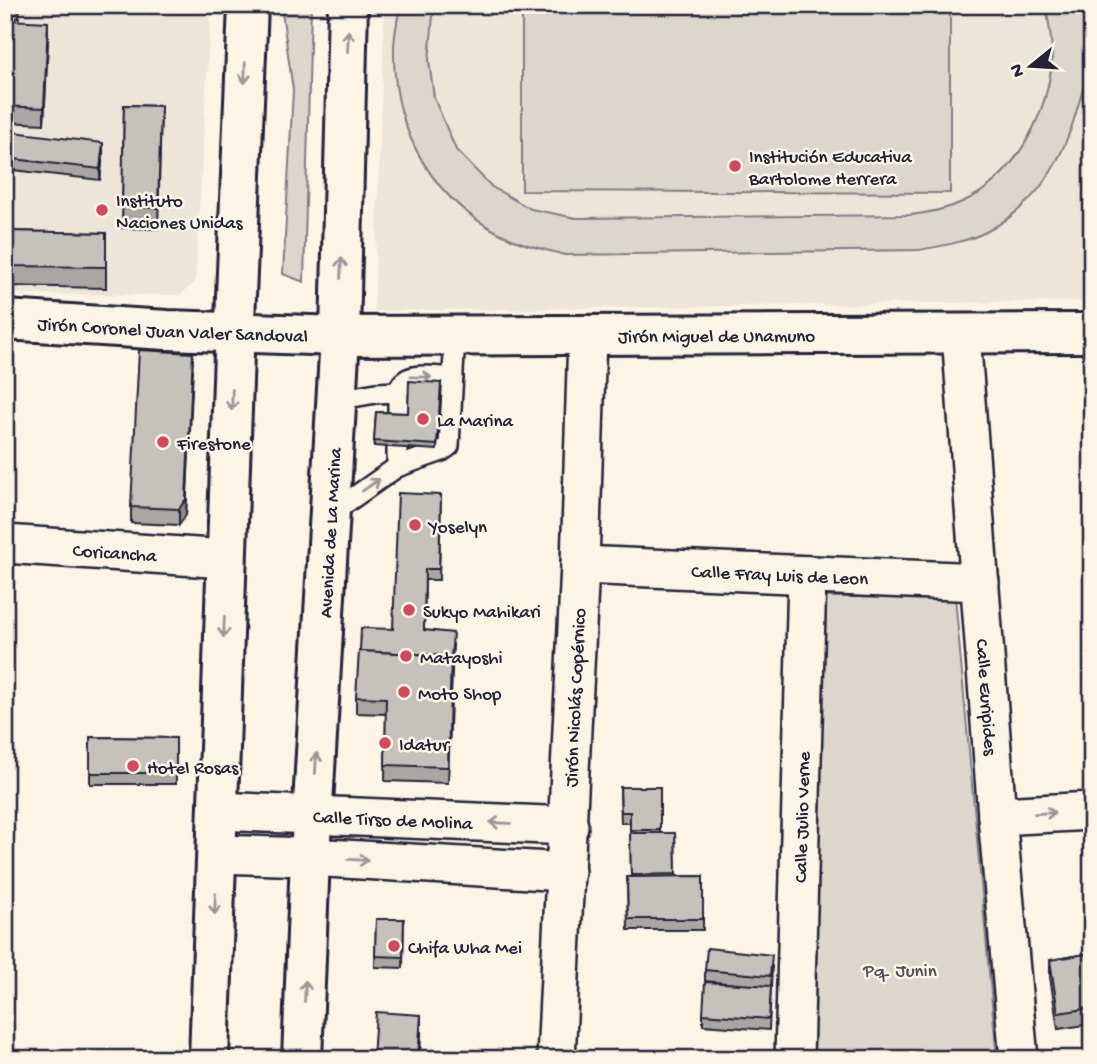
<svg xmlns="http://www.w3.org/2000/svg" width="1097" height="1064" font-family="'Gochi Hand',sans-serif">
  <rect width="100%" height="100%" fill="#fcf5e5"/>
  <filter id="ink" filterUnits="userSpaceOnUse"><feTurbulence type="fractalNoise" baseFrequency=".0143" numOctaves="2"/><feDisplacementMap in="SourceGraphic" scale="14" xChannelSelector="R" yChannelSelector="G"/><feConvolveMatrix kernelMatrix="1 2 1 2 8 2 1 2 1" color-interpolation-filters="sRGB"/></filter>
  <g filter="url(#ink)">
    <g fill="#ece5d8">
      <polygon points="5,5 211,5 195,282 180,295 5,294"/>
      <polygon points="385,5 1086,5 1092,30 1092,301 374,311"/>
    </g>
    <g fill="#dcd6cc" stroke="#7f7c84" stroke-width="2">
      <polygon points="281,5 311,5 304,282 283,274 293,90"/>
      <path d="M400,5H436L433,16L429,61L434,98L456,150L492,187L531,209L576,218L910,215C928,213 945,210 962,202C1012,181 1044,121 1051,69C1054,48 1049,26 1046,5H1082C1086,24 1090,45 1088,64C1087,77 1082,93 1078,106C1063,160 1039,204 986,232C966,242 941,246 919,250L565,255C548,250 530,247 514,240C435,207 392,132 394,48C394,34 398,19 400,5Z"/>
      <polygon points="522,5 950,5 950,193 522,191"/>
      <polygon points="816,597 955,597 997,1059 810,1059"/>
    </g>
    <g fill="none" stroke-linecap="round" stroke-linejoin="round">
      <g stroke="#22223b" stroke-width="24">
        <g id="service">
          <path d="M398,392C404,369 432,377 453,378"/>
          <polyline points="336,400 376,393 398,392 398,418"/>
          <polyline points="397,467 442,451 449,446 455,336"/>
          <polyline points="330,514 397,467 397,448"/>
        </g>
      </g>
      <g stroke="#22223b" stroke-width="42">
        <g id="minor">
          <path id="s1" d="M961,334L997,816L1019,1059"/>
          <path id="s2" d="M5,544L226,559"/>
          <path id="s3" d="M580,565L980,582"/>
          <path id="s4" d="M218,811L569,826"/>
          <polyline points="997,816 1092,811"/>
          <polyline points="217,854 310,857 566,872"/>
          <path id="s5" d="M556,1059L580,565L587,335"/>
          <path id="s6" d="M794,1059L807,575"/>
        </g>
      </g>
      <g stroke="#22223b" stroke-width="44">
        <g id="tertiary">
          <path id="s7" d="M5,320L167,330L340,336L1092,333"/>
        </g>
      </g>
      <g stroke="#22223b" stroke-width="44">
        <g id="primary">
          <polyline points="209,1059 236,296 248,5"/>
          <path id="s8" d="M302,1059L310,857L340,336L348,5"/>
        </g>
      </g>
      <use href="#service" stroke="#fcf5e5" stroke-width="19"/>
      <use href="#minor" stroke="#fcf5e5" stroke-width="37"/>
      <use href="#tertiary" stroke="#fcf5e5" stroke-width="38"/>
      <use href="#primary" stroke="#fcf5e5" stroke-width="38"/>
    </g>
    <g fill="#aaa6a1" stroke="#22223b" stroke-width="2">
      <polygon points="5,5 20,5 19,18 5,17"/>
      <polygon points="48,38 44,124 5,122 5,72"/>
      <polygon points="124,105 161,106 158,229 122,228"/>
      <polygon points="5,131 103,154 100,180 5,169"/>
      <polygon points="5,231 106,233 106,288 5,286"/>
      <polygon points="193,369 186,515 179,525 131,523 131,507"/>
      <polygon points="441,383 437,450 374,446 376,412 408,413"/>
      <polygon points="441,495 439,580 425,580 424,630 453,644 448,783 385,781 386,714 356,713 356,697 393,629"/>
      <polygon points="90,737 176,738 176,784 90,784"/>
      <polygon points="620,787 660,787 660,833 675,833 676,876 703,876 703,930 628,930 627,877 631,877 630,823 621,823"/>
      <polygon points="376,919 404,919 403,968 375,967"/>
      <polygon points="1092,953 1092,1024 1058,1029 1050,977 1050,960"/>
      <polygon points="772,966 769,1030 703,1025 703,1014 736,984 705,981 705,970"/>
    </g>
    <g fill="#8b8783" stroke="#22223b" stroke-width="2">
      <polygon points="48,22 48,38 44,124 44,108"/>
      <polygon points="103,143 103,154 100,180 100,169"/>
      <polygon points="193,353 186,515 179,525 179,509"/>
      <polygon points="421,1015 421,1036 420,1059 418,1059"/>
    </g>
    <g fill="#c6c1bb" stroke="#22223b" stroke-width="2">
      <polygon points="7,20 48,22 44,108 5,106"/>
      <polygon points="124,105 161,106 158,208 122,207"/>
      <polygon points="5,131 103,143 100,169 5,158"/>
      <polygon points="5,231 106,233 106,267 5,266"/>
      <polygon points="139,350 193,353 186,499 179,509 131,507"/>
      <polygon points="409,381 441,383 437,445 374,441 376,412 408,413"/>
      <polygon points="398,493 441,495 439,569 425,569 424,630 453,633 451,661 451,656 360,651 361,628 393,629"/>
      <polygon points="359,651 451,656 448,767 385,765 386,698 356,697"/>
      <polygon points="90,737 176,738 176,773 90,773"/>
      <polygon points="620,787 660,787 660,830 630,830 630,812 621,812"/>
      <polygon points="630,833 675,833 676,874 631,875"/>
      <polygon points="703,876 703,919 628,919 627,877"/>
      <polygon points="376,919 404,919 403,957 375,956"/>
      <polygon points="707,948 772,955 770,976 705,970"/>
      <polygon points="1092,953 1092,1008 1058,1013 1050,960"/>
      <polygon points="705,982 771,986 769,1019 703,1014"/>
      <polygon points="376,1012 421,1015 418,1059 373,1059"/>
    </g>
    <defs><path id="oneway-shaft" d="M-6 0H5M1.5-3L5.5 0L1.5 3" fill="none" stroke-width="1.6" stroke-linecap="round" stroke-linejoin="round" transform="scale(1.75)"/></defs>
    <g stroke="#9a9698">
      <use href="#oneway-shaft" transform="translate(348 41) rotate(-88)"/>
      <use href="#oneway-shaft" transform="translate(245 73) rotate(92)"/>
      <use href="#oneway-shaft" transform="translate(341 268) rotate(-88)"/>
      <use href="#oneway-shaft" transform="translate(421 377) rotate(1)"/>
      <use href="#oneway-shaft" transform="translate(232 400) rotate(92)"/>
      <use href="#oneway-shaft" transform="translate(371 485) rotate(-35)"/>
      <use href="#oneway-shaft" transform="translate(224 627) rotate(92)"/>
      <use href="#oneway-shaft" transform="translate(316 763) rotate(-87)"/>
      <use href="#oneway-shaft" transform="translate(1045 813) rotate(-3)"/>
      <use href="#oneway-shaft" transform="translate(500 823) rotate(-178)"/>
      <use href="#oneway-shaft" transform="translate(358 860) rotate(3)"/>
      <use href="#oneway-shaft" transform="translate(215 904) rotate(92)"/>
      <use href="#oneway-shaft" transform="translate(305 991) rotate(-88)"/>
    </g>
  </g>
  <g fill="#d1495b" stroke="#fcf5e5" stroke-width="2.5">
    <circle cx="735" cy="166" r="7"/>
    <circle cx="102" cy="210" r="7"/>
    <circle cx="423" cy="419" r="7"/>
    <circle cx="163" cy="442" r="7"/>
    <circle cx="415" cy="525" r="7"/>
    <circle cx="409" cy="610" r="7"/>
    <circle cx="406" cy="656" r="7"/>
    <circle cx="404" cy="692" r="7"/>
    <circle cx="385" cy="743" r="7"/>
    <circle cx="133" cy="766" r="7"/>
    <circle cx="394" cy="946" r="7"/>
  </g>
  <g text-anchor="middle" stroke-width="5" stroke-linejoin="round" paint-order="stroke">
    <g font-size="19" fill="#22223b" stroke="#fcf5e5" text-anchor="start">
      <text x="749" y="162">Institución Educativa<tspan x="749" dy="22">Bartolome Herrera</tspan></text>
      <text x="116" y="206">Instituto<tspan x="116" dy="22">Naciones Unidas</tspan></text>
      <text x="437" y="426">La Marina</text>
      <text x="177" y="449">Firestone</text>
      <text x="429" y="532">Yoselyn</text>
      <text x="423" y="617">Sukyo Mahikari</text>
      <text x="420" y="663">Matayoshi</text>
      <text x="418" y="699">Moto Shop</text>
      <text x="399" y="750">Idatur</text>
      <text x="147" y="773">Hotel Rosas</text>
      <text x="408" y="953">Chifa Wha Mei</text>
    </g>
    <g font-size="19" fill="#22223b" stroke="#fcf5e5">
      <text dy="7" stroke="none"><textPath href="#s7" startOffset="168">Jirón Coronel Juan Valer Sandoval</textPath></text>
      <text dy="7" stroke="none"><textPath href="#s7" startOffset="712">Jirón Miguel de Unamuno</textPath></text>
      <text dy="7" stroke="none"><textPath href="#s8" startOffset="527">Avenida de La Marina</textPath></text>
      <text dy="7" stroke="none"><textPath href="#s2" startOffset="110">Coricancha</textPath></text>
      <text dy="7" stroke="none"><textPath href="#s3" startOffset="200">Calle Fray Luis de Leon</textPath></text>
      <text dy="7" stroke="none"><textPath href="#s5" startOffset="362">Jirón Nicolás Copérnico</textPath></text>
      <text dy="7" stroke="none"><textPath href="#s1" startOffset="364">Calle Euripides</textPath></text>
      <text dy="7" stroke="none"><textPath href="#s6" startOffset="242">Calle Julio Verne</textPath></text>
      <text dy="7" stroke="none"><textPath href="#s4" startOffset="175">Calle Tirso de Molina</textPath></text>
    </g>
    <g font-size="19" fill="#504f5f" stroke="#fcf5e5">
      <text x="900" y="976">Pq. Junin</text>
    </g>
  </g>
  <rect width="1097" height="1064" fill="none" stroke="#fcf5e5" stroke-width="28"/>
  <rect x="14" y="14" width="1069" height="1036" fill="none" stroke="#22223b" stroke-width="2.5" filter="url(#ink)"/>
  <g transform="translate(1031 66) rotate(252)" stroke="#fcf5e5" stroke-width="5" paint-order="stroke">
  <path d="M0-5L12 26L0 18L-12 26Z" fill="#22223b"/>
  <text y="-10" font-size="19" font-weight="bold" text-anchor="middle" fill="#22223b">N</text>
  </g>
</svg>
